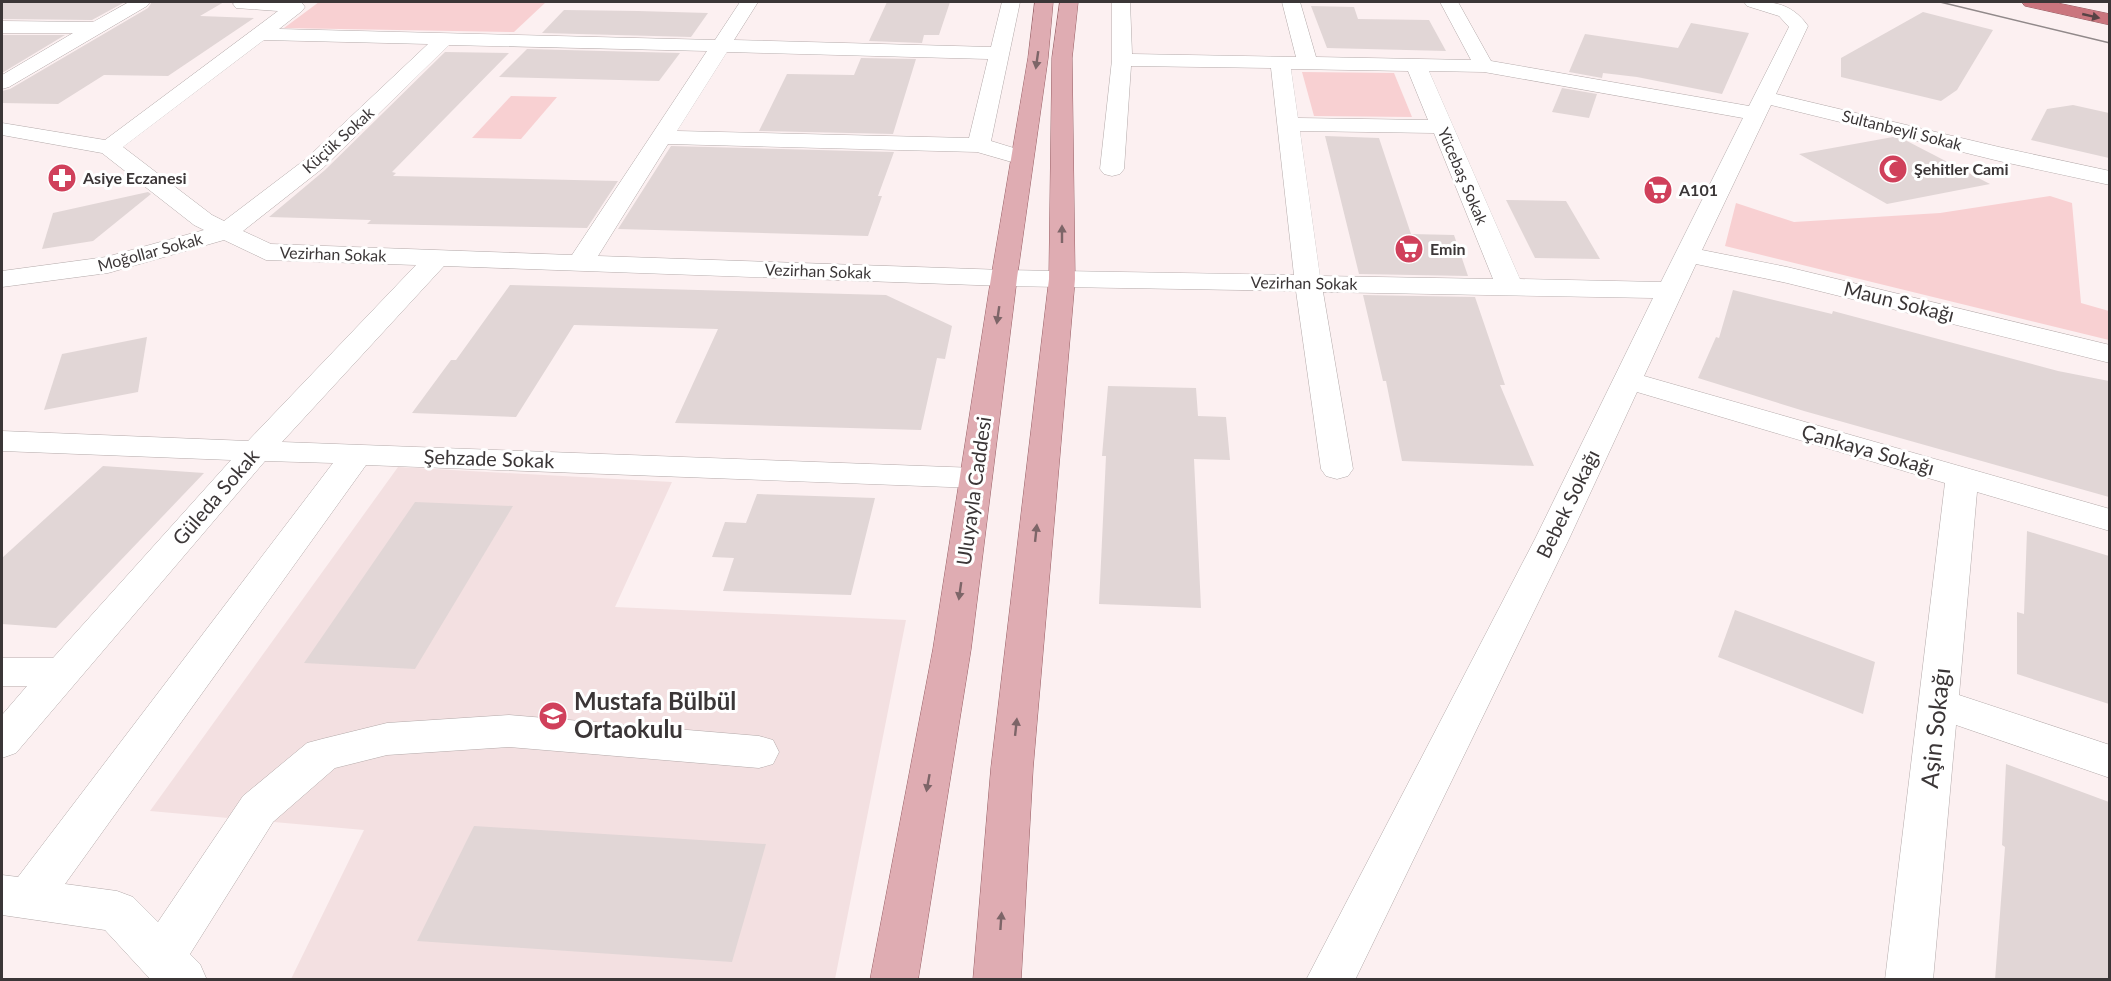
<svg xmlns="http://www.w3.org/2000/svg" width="2111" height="981" font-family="Lato,sans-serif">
  <rect width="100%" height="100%" fill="#fcf0f1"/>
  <polygon fill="#f3e0e1" points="398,467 672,482 615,607 906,620 835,979 291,979 364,830 150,811"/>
  <g fill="#f8d0d2">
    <polygon points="319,2 546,2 514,32 284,28"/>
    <polygon points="1302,72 1394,73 1412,117 1314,116"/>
    <polygon points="511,96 557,97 521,139 472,138"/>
    <polygon points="2050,196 2072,203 2081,303 2109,311 2109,340 1725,246 1736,203 1794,222 1940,213"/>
  </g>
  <g fill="#e1d6d6">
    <polygon points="2,2 125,2 92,20 2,19"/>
    <polygon points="152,2 224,2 200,16 254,18 168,76 104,75 58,104 2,103 2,91 10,89 148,8"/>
    <polygon points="887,2 950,2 939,35 924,35 922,43 869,41"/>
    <polygon points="1311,6 1354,7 1358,19 1429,20 1446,51 1327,48"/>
    <polygon points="564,10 638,11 708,13 691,37 542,33"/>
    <polygon points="1923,12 1993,30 1957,90 1941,101 1841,77 1841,58"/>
    <polygon points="1691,23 1749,33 1722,94 1637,77 1603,73 1602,78 1569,72 1585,34 1678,48"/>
    <polygon points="2,35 65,35 2,73"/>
    <polygon points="527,49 680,53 659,81 499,77"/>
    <polygon points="445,52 509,53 392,172 396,173 393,176 618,181 587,228 367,224 371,220 269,217 325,170"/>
    <polygon points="861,58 916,59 893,134 759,131 787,74 854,75"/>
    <polygon points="1562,88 1597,94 1589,118 1552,112"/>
    <polygon points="2073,105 2109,113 2109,158 2031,140 2047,109"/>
    <polygon points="1325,136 1379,138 1411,234 1454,235 1468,276 1359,274"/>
    <polygon points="1893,137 1905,140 1990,184 1887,204 1799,154"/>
    <polygon points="671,146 894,152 878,196 882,196 868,236 618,229"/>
    <polygon points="148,192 151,194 93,241 42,249 53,213"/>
    <polygon points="1506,200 1566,201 1600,259 1535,258"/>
    <polygon points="510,285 886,295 952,326 945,359 937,358 921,430 675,423 718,329 574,325 516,417 412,413 451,360 456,360"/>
    <polygon points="1733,290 1832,314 1833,311 2058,371 2109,381 2109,497 1804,411 1698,378 1716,337 1719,338"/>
    <polygon points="1363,295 1475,297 1505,385 1500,385 1534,466 1402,461 1386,381 1383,381"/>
    <polygon points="147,337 138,392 44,410 62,354"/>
    <polygon points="1108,386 1196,388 1198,416 1226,417 1230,460 1194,459 1201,608 1099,604 1106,456 1102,456"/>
    <polygon points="103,466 204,473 56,628 2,624 2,558"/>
    <polygon points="757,494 875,498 851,595 723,591 734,558 712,557 725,522 746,523"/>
    <polygon points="415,502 513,506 415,669 304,663"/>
    <polygon points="2027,531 2109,556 2109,704 2017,674 2017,612 2024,614"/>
    <polygon points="1735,610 1875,662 1863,714 1718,657"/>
    <polygon points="2006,764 2109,802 2109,980 1995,980 2005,847 2002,845"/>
    <polygon points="474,826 766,844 732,962 417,941"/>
  </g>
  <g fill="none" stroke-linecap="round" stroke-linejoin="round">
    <g stroke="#b4aaaa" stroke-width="1">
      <g id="minor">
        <polygon points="129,2 150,2 147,6 9,87 2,89 2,75 73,33 2,33 2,21 93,22"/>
        <path d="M235,2L302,3L305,7L302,11L279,29L715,40L740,2H758L734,40L991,47L1002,2H1020L991,141L1030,153L1033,158L1030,163L1022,165L977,152L668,144L598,256L1004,270L1294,275L1271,68L1131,66L1124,169L1120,174L1112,176L1104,174L1100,169L1112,60V2H1130L1132,54L1296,57L1282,2H1300L1316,57L1471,60L1440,2H1458L1491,61L1749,106L1789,27L1779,16L1747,6L1744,2C1771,0 1792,3 1808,26L1776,94L1999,147L2110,171V185L1999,161L1771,105L1702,250L1787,267L2110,345V363L1787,283L1696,264L1644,376L2110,509V531L1977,492L1959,695L2110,745V778L1956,725L1933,980H1885L1945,483L1637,392L1569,539L1355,980H1306L1535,539L1653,298L1323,292L1353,469L1348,476L1337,479L1326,476L1321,469L1296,291L1004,286L444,266L282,442L976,468L988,471L992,478L988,485L976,488L366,465L65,884L117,891L133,897L158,922L243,796L307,743L322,739L387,723L509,715L759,736L773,740L779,752L773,764L759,768L509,747L387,755L335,768L273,822L190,954L200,964L207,980H151L105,930L2,915V875L18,877L333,463L265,461L16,753L2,758V715L27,686H2V658H53L231,460L2,451V431L248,441L416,265L266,260L224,240L108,273L2,287V271L106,257L204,230L194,225L102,153L2,135V123L105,140L278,11L236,8L233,4ZM264,40L428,44L307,158L224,221L212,215L123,147ZM449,45L707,51L572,255L271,244L243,231L323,168ZM727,52L988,59L969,138L677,131ZM1291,69L1408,71L1428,120L1298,118ZM1429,71L1484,72L1743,118L1661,282L1520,279ZM1300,131L1434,133L1493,279L1320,276Z"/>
      </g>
    </g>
    <g stroke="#985f65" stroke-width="1">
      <g id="major">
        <polygon points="1035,2 1053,2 1048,58 1017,278 971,649 918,980 870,980 933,649 991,278 1028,58"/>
        <polygon points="1060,2 1078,2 1072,58 1075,279 1033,768 1021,980 973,980 991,768 1049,279 1052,58"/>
      </g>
    </g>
    <g stroke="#985f65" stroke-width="1">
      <polygon id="highway" points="2022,2 2053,2 2110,14 2110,25 2025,6"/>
    </g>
    <use href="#minor" fill="#fff" fill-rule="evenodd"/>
    <use href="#major" fill="#dfacb2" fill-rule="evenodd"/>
    <use href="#highway" fill="#ca757e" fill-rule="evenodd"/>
    <polyline stroke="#91898a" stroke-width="1.5" points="1940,2 2110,43"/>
  </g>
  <defs><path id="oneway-solid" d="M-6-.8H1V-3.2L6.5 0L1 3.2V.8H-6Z" transform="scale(1.5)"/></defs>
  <use fill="#584345" href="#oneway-solid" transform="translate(2091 16) rotate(13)"/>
  <g fill="#7d6568">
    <use href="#oneway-solid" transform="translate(1037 60) rotate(98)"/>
    <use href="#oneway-solid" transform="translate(1062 234) rotate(-90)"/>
    <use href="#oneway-solid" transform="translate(998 315) rotate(98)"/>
    <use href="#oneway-solid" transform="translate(1036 533) rotate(-84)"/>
    <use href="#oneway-solid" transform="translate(960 591) rotate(98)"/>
    <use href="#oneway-solid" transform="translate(1016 727) rotate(-84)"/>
    <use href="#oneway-solid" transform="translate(928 783) rotate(100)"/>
    <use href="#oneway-solid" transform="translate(1001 921) rotate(-86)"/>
  </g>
  <defs>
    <g id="mosque-disc" transform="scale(1.5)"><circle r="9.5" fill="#d0405b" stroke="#fff"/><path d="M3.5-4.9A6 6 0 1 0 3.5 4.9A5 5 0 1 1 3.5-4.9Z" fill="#fff"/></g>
    <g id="pharmacy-disc" transform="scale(1.5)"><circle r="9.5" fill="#d0405b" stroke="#fff"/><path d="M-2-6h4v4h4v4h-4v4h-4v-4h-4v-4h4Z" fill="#fff"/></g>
    <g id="supermarket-disc" transform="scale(1.5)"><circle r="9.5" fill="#d0405b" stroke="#fff"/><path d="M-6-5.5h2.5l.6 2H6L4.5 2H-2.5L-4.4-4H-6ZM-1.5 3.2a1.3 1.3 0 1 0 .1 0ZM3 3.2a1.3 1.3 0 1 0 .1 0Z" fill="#fff"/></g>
    <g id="school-disc" transform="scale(1.5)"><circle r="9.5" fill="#d0405b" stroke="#fff"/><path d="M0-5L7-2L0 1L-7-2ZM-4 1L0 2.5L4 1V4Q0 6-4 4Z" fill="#fff"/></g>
  </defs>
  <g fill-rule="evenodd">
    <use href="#mosque-disc" x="1893" y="169"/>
    <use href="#pharmacy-disc" x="62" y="178"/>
    <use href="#supermarket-disc" x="1658" y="190"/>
    <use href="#supermarket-disc" x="1409" y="249"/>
    <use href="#school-disc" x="553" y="716"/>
  </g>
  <g text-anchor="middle" stroke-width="6" stroke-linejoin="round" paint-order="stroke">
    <g font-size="16" fill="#3b3637" stroke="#fff">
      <text transform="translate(1902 130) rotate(14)" y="6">Sultanbeyli Sokak</text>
      <text transform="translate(338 140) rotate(-42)" y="6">Küçük Sokak</text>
      <text transform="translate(1463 176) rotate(67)" y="6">Yücebaş Sokak</text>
      <text transform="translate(150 252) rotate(-15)" y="6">Moğollar Sokak</text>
      <text transform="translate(333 254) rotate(2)" y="6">Vezirhan Sokak</text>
      <text transform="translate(818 271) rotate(2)" y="6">Vezirhan Sokak</text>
      <text transform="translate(1304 283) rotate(1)" y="6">Vezirhan Sokak</text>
    </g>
    <g font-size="16" font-weight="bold" fill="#3b3637" stroke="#fff" text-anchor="start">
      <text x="1914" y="175">Şehitler Cami</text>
      <text x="83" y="184">Asiye Eczanesi</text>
      <text x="1679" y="196">A101</text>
      <text x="1430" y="255">Emin</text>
    </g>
    <g font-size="20" fill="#3b3637" stroke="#fff">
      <text transform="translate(1899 302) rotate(14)" y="7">Maun Sokağı</text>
      <text transform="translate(1868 450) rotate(16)" y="7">Çankaya Sokağı</text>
      <text transform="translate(489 459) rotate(2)" y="7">Şehzade Sokak</text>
      <text transform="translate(974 491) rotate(-82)" y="7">Uluyayla Caddesi</text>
      <text transform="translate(216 497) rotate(-49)" y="7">Güleda Sokak</text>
      <text transform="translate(1568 504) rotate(-64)" y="7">Bebek Sokağı</text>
    </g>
    <g font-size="24" font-weight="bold" fill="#3b3637" stroke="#fff" text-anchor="start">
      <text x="574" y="710">Mustafa Bülbül<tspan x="574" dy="28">Ortaokulu</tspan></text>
    </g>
    <g font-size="24" fill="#3b3637" stroke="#fff">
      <text transform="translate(1936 728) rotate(-84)" y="8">Aşin Sokağı</text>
    </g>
  </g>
  <rect width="2111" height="981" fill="none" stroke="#3b3637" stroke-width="6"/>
</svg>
